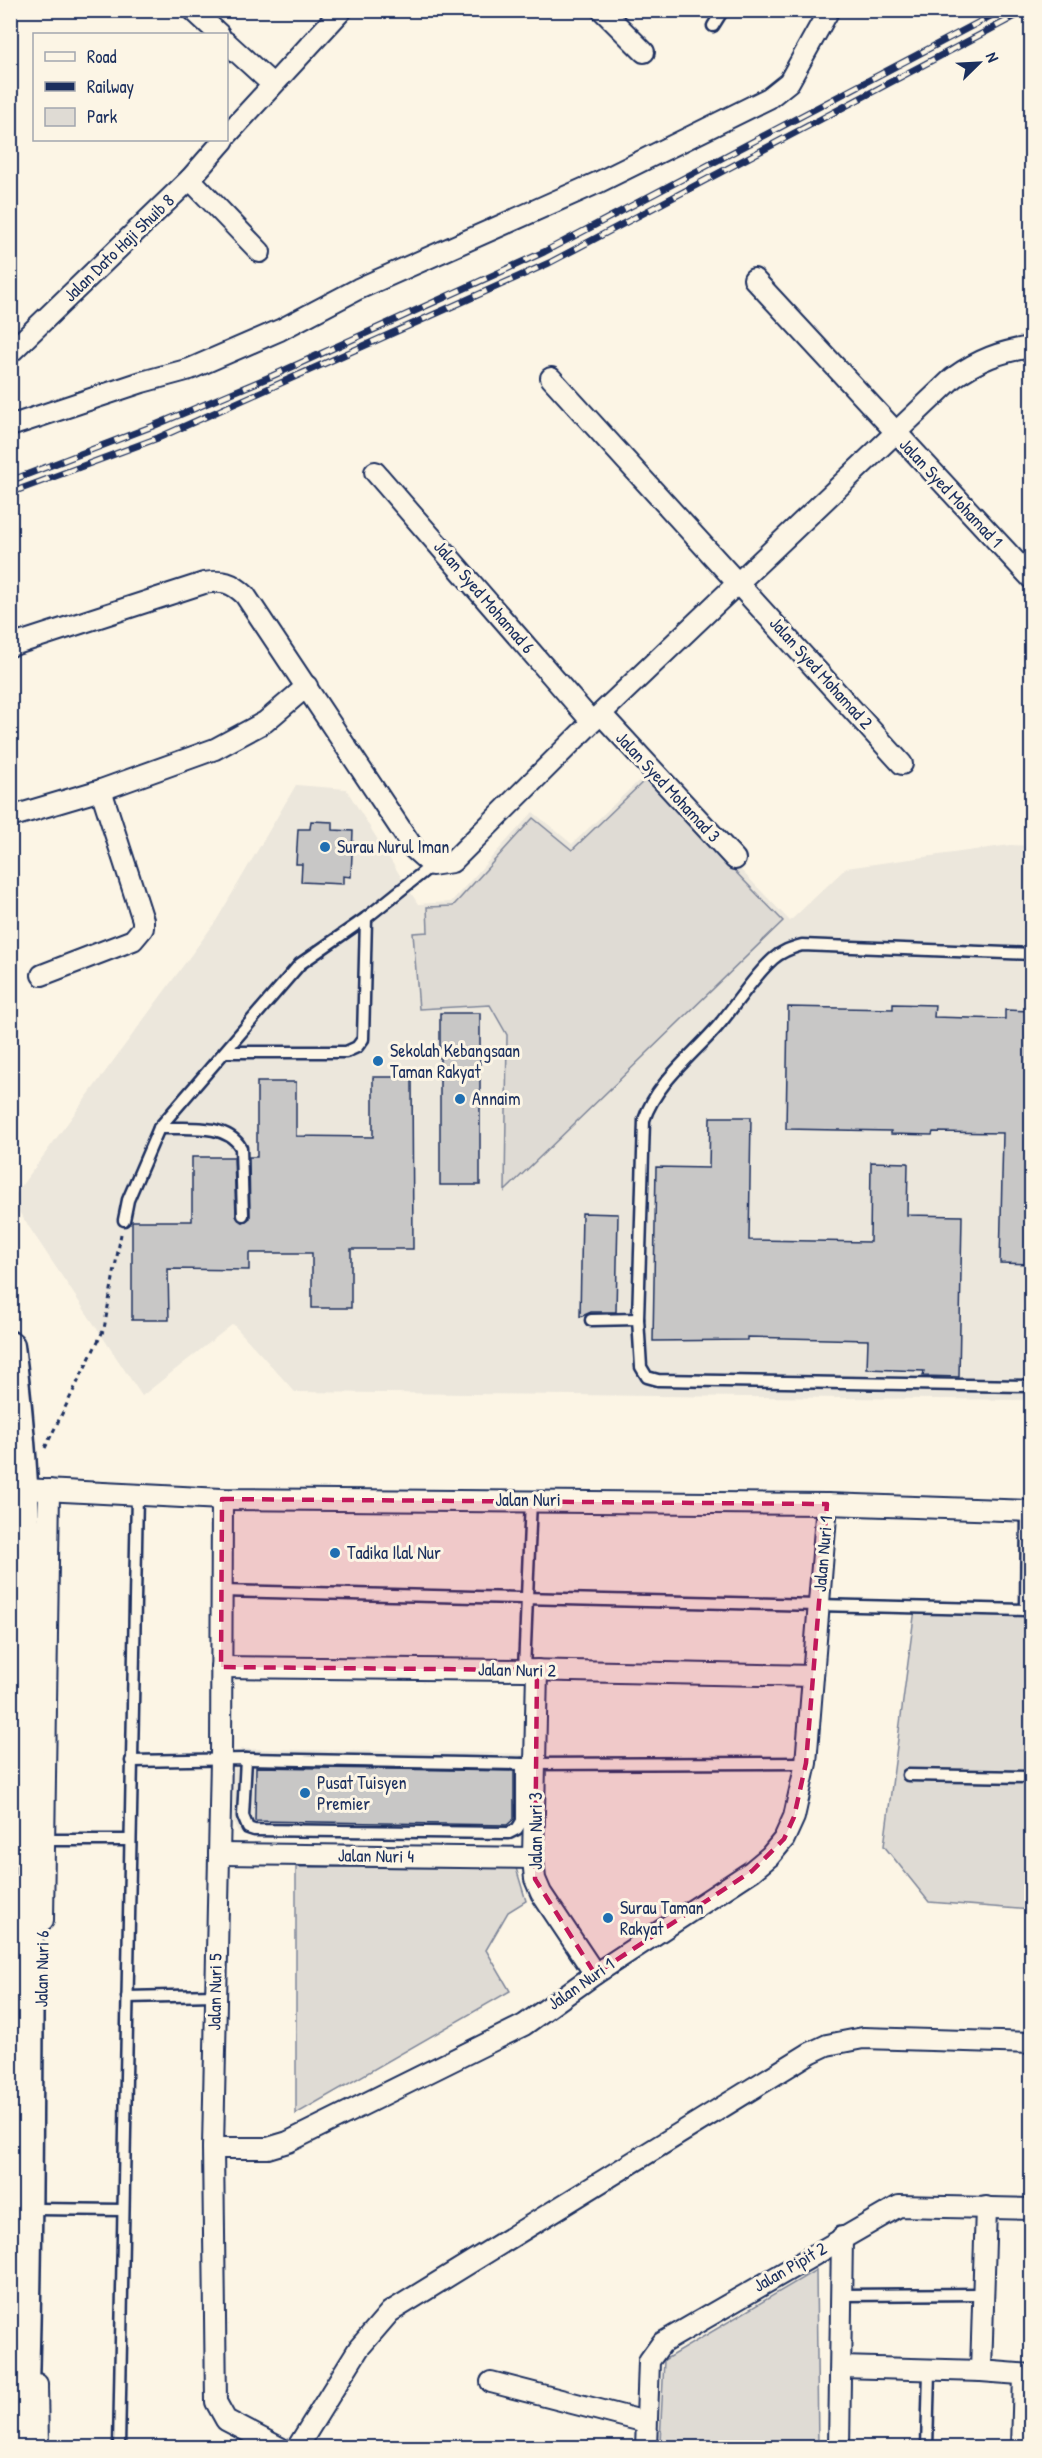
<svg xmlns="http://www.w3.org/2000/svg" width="1042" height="2458" font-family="'Patrick Hand',sans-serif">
  <rect width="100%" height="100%" fill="#fcf5e5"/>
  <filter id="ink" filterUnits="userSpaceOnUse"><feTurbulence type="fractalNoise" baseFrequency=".0167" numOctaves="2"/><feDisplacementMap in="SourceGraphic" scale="12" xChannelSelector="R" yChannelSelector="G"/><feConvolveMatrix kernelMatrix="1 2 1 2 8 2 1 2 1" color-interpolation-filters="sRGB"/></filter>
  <g filter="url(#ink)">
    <g fill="#ece7dc">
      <polygon points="647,773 790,921 846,868 1010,845 1031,846 1031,1400 295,1392 233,1324 142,1396 11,1200 216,921 296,785 346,789 418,904 451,902 533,812 572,844"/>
      <polygon points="241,1749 529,1754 524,1836 515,1838 248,1836 238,1831 233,1822 234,1764 241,1764"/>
    </g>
    <g fill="#dfdbd4" stroke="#7d8599" stroke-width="1.5">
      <polygon points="646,779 783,921 505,1191 507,1035 490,1005 419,1009 413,933 428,932 427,907 453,906 533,818 572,850"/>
      <polygon points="915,1609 1031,1614 1031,1910 929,1902 884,1846"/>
      <polygon points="296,1867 516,1868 526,1901 508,1912 486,1950 510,1991 296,2114"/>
      <polygon points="816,2270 818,2447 676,2448 660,2442 664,2360"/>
    </g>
    <g fill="#c8c7c6" stroke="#1b2f5e" stroke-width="1.5">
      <polygon points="311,821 333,822 333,830 353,831 351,877 343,876 343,884 301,882 302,864 296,864 298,829 310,829"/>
      <polygon points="893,1004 935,1005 934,1017 1005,1019 1005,1010 1032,1011 1032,1264 1000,1263 1003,1133 933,1132 932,1135 891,1134 891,1131 786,1129 788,1007 893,1009"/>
      <rect x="440" y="1013" width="40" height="172"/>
      <polygon points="373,1077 412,1077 413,1249 351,1249 351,1308 312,1308 312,1253 249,1253 249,1270 168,1269 169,1320 132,1320 132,1221 192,1221 192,1157 234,1157 236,1216 243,1222 250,1218 249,1157 257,1157 257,1082 296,1082 296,1136 373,1137"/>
      <polygon points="710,1117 751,1117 749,1240 870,1242 871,1162 908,1163 907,1215 962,1216 959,1377 923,1376 924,1371 867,1369 868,1340 747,1337 747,1340 653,1341 656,1167 709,1168"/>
      <polygon points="582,1213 618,1214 616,1312 591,1312 580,1317"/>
      <polygon points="256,1767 514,1771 514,1819 507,1825 255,1821"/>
    </g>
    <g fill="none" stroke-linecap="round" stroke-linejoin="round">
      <g stroke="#1b2f5e" stroke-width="15">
        <g id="lane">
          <polyline points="713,26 723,10"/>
          <path d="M1032,954L802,945C791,948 782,951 773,959C752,978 736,1005 718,1026C693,1055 656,1083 644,1120L638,1319L641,1367L647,1377L658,1380L1032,1386"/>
          <polyline points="225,1052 346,1052 357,1047 363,1039 366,918"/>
          <path d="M159,1128C184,1129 227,1122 241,1148L243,1215"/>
          <polyline points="124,1220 128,1200 159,1128 300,964 366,918 432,865"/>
          <polyline points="591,1320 638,1319"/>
          <polyline points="1027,1510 1026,1610 1031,1610"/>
          <polyline points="221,1591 1026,1610"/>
          <polyline points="524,1670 531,1500"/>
          <polyline points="246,1759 522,1764 806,1763"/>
          <polyline points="131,1761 246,1759 243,1816 248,1828 254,1830 509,1833 517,1829 522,1821 522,1764"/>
          <polyline points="908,1775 1032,1777"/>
          <polyline points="44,1840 130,1840"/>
          <polyline points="127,1997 214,1995"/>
          <polyline points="37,2209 123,2210"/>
          <polyline points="842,2295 982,2294"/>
          <polyline points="119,2448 137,1494"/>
          <polyline points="927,2448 929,2371"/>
        </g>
      </g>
      <g stroke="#1b2f5e" stroke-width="24">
        <g id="street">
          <polyline points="193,10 219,34"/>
          <polyline points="602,10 644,52"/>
          <polyline points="226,42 272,84"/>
          <polyline points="226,136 342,10"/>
          <polyline points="190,179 260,252"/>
          <polyline points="754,279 1032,579"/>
          <polyline points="10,353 190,179 224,140"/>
          <polyline points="551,378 902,764"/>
          <polyline points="10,426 142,382 190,369 280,330 358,289 599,182 769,98 789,82 829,10"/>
          <polyline points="375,472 592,722"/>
          <path d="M10,646L204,583C223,580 231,582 245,595L414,849L432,865L452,862L592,722L953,378C978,360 1001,351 1032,347"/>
          <polyline points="602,715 735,859"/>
          <polyline points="10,817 101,790 215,749 265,722 307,686"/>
          <polyline points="42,975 133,940 143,928 143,920 101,790"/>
          <polyline points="24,1489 222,1499 827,1504 1032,1511"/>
          <polyline points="222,1499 221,1759 213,2148 216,2402 226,2420 280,2448"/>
          <polyline points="221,1667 524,1670 813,1676"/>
          <polyline points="537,1670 533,1858 535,1879 541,1893 595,1974"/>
          <polyline points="219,1854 533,1858"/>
          <polyline points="43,1920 49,1490"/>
          <polyline points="213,2148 268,2148 288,2142 524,2025 595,1974 752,1871 770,1856 784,1839 794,1817 806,1763 827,1504"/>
          <polyline points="841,2367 981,2371 1032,2375"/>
          <polyline points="981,2371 986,2207"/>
          <polyline points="491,2382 646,2422"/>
          <polyline points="37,2384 38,2448"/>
          <polyline points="297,2448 359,2348 390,2312 810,2053 827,2045 863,2038 1032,2043"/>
          <polyline points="646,2448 649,2361 662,2343 899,2206 1032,2209"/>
          <polyline points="839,2448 842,2237"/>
          <polyline points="1022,2448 1024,2375"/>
        </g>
      </g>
      <g stroke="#1b2f5e" stroke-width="33">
        <path id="secondary" d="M10,1346C33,1521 29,1700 29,1877C28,2067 29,2257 22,2448"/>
      </g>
      <polyline stroke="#1b2f5e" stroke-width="3" stroke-dasharray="4.5 4.5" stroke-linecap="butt" points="45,1448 104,1329 121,1234"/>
      <use href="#lane" stroke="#fcf5e5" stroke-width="10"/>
      <use href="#street" stroke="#fcf5e5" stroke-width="20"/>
      <use href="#secondary" stroke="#fcf5e5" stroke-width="28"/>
      <g stroke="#1b2f5e" stroke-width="7">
        <g id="rail">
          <polyline points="10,481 153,426 272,376 544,252 1002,10"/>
          <polyline points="10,493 158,438 549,263 1027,10"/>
        </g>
      </g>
      <use href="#rail" stroke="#fcf5e5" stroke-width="4.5" stroke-dasharray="14" stroke-linecap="butt"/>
    </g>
  </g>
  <path fill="#c2185b" fill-opacity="0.2" stroke="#c2185b" stroke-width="4.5" stroke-dasharray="12 8" stroke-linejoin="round" d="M222,1499L827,1504L806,1763L794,1817L784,1839L752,1871L595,1974L535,1879L537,1670L221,1667Z"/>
  <g fill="#1f6fb2" stroke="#fcf5e5" stroke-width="2">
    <circle cx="325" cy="847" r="6"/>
    <circle cx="378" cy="1061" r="6"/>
    <circle cx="460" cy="1099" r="6"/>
    <circle cx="335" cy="1553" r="6"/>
    <circle cx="305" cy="1793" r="6"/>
    <circle cx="608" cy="1918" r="6"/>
  </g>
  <g text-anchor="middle" stroke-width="6" stroke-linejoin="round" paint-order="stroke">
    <g font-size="18" fill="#1b2f5e" stroke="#fcf5e5">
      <text transform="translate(119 248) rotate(-44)" y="6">Jalan Dato Haji Shuib 8</text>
      <text transform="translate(951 493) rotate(47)" y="6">Jalan Syed Mohamad 1</text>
      <text transform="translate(484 597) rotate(49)" y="6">Jalan Syed Mohamad 6</text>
      <text transform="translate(821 673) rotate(48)" y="6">Jalan Syed Mohamad 2</text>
      <text transform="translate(668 787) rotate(47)" y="6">Jalan Syed Mohamad 3</text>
      <text x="528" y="1506">Jalan Nuri</text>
      <text transform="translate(823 1554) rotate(-85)" y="6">Jalan Nuri 1</text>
      <text transform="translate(517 1670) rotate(1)" y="6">Jalan Nuri 2</text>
      <text transform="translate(536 1831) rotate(-90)" y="6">Jalan Nuri 3</text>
      <text transform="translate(376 1856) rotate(1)" y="6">Jalan Nuri 4</text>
      <text transform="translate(42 1969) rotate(-89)" y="6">Jalan Nuri 6</text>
      <text transform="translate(581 1984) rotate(-35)" y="6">Jalan Nuri 1</text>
      <text transform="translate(215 1992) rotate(-89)" y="6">Jalan Nuri 5</text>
      <text transform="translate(790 2267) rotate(-30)" y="6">Jalan Pipit 2</text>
    </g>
    <g font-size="18" fill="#1b2f5e" stroke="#fcf5e5" text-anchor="start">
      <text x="337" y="853">Surau Nurul Iman</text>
      <text x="390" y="1057">Sekolah Kebangsaan<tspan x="390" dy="21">Taman Rakyat</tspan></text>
      <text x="472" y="1105">Annaim</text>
      <text x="347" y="1559">Tadika Ilal Nur</text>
      <text x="317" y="1789">Pusat Tuisyen<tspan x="317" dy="21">Premier</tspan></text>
      <text x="620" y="1914">Surau Taman<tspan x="620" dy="21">Rakyat</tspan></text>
    </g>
  </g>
  <rect width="1042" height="2458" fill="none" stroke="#fcf5e5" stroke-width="36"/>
  <rect x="18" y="18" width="1006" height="2422" fill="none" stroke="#1b2f5e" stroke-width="2" filter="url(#ink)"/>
  <rect x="33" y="33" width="195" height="108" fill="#fcf5e5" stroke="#a2a6af" stroke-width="1.5"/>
  <rect x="45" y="52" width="30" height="9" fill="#fcf5e5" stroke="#a2a6af" stroke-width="1.5"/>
  <text x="87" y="63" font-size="18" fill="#1b2f5e">Road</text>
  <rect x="45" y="82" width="30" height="9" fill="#1b2f5e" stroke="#a2a6af" stroke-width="1.5"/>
  <text x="87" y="93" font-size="18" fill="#1b2f5e">Railway</text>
  <rect x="45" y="108" width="30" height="18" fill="#dfdbd4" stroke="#a2a6af" stroke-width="1.5"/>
  <text x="87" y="123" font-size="18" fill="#1b2f5e">Park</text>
  <g transform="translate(979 63) rotate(66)" stroke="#fcf5e5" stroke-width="4.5" paint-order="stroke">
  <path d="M0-4.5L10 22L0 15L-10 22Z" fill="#1b2f5e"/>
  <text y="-9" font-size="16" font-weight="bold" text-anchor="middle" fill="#1b2f5e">N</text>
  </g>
</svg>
